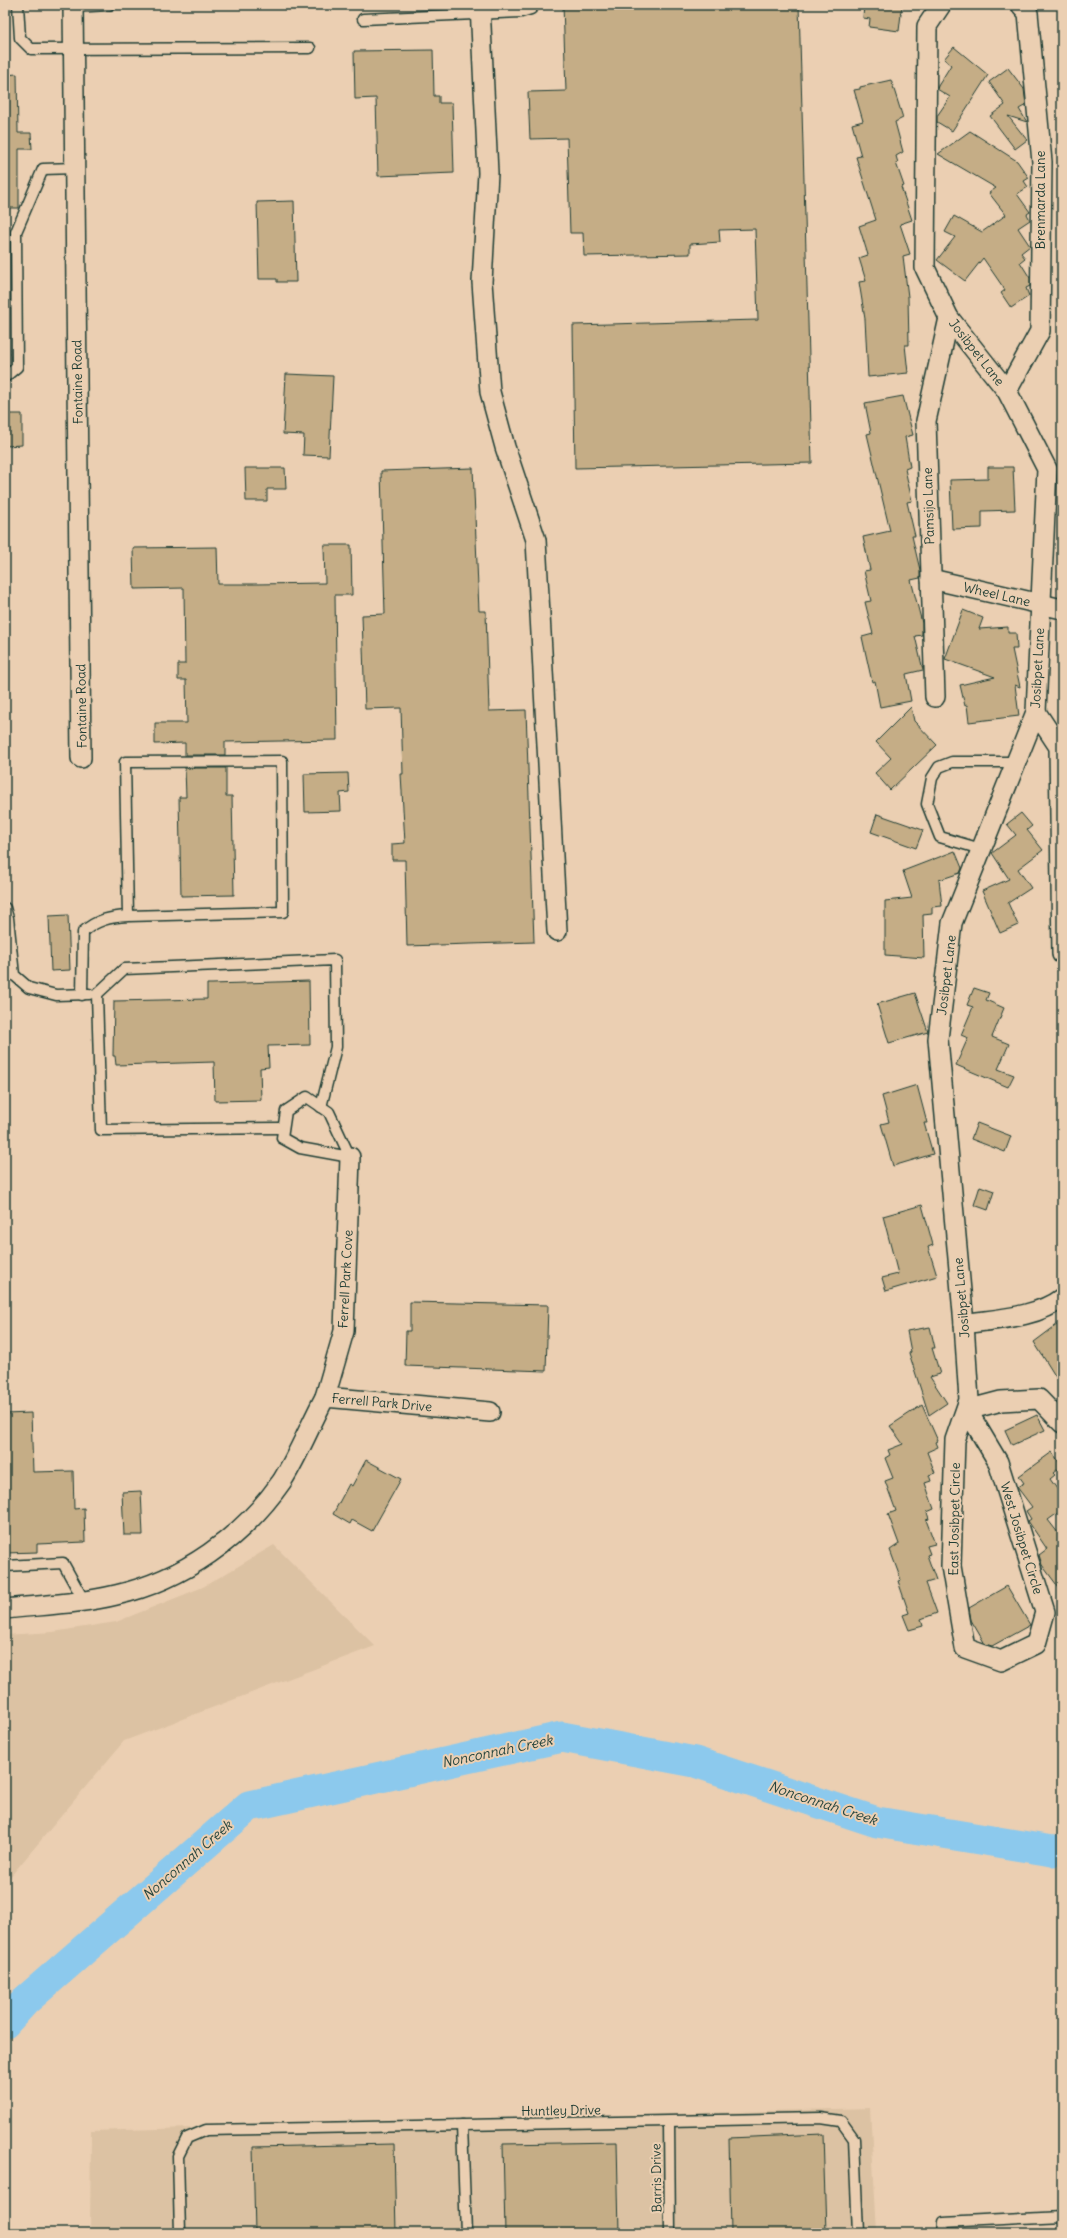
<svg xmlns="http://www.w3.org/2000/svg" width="1067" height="2238" font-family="Delius,sans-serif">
  <rect width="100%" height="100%" fill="#ebcfb2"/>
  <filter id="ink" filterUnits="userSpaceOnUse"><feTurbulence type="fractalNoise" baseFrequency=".025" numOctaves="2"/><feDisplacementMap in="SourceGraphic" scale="8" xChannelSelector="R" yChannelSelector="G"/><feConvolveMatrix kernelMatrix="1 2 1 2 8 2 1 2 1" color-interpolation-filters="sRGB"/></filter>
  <g filter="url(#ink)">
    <g fill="#dcc2a3">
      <polygon points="274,1545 375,1646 124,1741 5,1883 5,1635 53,1632 116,1622 203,1587"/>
      <polygon points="870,2108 877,2233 90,2233 91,2131"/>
    </g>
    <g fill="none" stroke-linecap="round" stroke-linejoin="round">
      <polyline stroke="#8cc9ed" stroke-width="31" points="5,2023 25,2001 249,1806 562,1737 695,1762 877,1822 1052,1851 1062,1850"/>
    </g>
    <g fill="#c5ad86" stroke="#1f3d34">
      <polygon points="563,5 799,5 812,463 575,468 573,325 758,320 755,229 719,230 720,242 690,244 690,254 584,256 583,233 570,233 567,138 530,139 528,92 566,91"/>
      <polygon points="864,5 903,5 900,14 901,14 899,31 869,27 870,19 863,18"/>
      <polygon points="954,47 988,75 952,131 937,122 937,116 950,97 937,89 938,86 951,65 944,59"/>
      <polygon points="433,50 434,96 439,96 439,103 452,103 454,173 378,176 376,98 355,99 354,51"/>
      <polygon points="1008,68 1024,89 1026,105 1019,109 1027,122 1008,116 1027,140 1015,149 990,116 1005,105 989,82"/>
      <polygon points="17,74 18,133 31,133 32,149 19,149 19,208 5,208 5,75"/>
      <polygon points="891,80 903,118 895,122 903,152 896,156 898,163 896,163 904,186 901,187 912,220 900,224 910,254 903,256 908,297 909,345 905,345 908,373 868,377 865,319 859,282 866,281 859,258 868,255 859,226 876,220 856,157 861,156 852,124 863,121 854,90 860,89 860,87"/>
      <polygon points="970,131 1017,161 1029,178 1024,181 1028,187 1017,194 1030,212 1027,214 1030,220 1018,228 1030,246 1021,253 1025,258 1020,262 1030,278 1030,286 1026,288 1029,296 1011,308 1001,293 1005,290 983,258 965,281 937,260 955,237 945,232 954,216 982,232 1006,215 989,193 996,188 938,154"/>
      <polygon points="294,201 296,282 277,282 277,279 259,279 257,202"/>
      <polygon points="286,374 333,376 329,456 303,455 304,435 283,434"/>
      <polygon points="903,396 913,435 905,437 910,467 905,469 912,501 907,502 915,536 912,536 920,570 920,578 911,580 922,623 922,635 915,636 923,670 906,674 911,701 880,707 875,681 872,682 862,637 873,634 865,602 871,601 864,571 870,570 863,537 890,531 867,434 871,433 865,403"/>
      <polygon points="5,414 22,414 22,445 5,446"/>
      <polygon points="988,467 1013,467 1015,510 982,511 982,528 952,529 950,480 988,479"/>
      <polygon points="245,468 285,468 286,489 267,489 267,501 246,501"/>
      <polygon points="473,468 479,611 486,611 489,711 526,710 534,942 407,946 405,860 392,860 392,844 405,843 401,774 403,774 401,708 365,709 362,615 385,614 381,471"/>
      <polygon points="324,545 351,545 352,595 335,595 337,740 225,742 225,755 185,755 185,743 155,744 155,723 187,723 186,680 178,680 178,664 185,664 184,588 134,589 133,548 217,547 218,584 255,584 325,583"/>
      <polygon points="963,610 983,618 979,629 1008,627 1008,633 1016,633 1017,649 1012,649 1020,687 1015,685 1019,716 969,722 967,705 965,706 960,685 995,677 945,659"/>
      <polygon points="911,707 914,721 937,745 890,790 875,773 891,758 876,742"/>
      <polygon points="185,768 226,768 226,796 232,796 234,895 181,896 179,797 186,797"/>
      <polygon points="348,773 349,792 340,793 341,811 305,812 304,774"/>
      <polygon points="1021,813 1032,826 1027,830 1043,850 1018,869 1031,888 1008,903 1018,925 1000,933 982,891 1009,879 992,853 1016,835 1007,824"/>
      <polygon points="877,814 923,830 916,848 871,832"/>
      <polygon points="955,851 962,868 960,873 939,880 942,906 932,907 932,914 923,915 924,958 885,955 885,901 912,898 903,871"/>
      <polygon points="68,915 70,970 51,971 49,916"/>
      <polygon points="309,981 310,1045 268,1046 269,1067 260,1068 261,1100 215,1101 214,1062 116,1065 115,1056 113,1056 114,1001 207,999 207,984 212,984"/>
      <polygon points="974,988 989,993 986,1000 1004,1008 992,1037 1009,1044 998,1069 1014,1075 1008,1087 956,1065 968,1038 961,1035 973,1007 967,1005"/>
      <polygon points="915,993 928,1032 889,1043 877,1004"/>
      <polygon points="917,1085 927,1123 924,1123 933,1154 893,1166 881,1124 889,1122 882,1096"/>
      <polygon points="977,1123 1011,1136 1005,1152 971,1139"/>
      <polygon points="980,1186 994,1191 988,1210 974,1205"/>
      <polygon points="922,1205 933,1245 928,1247 937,1276 886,1291 882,1278 898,1274 883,1216"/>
      <polygon points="410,1302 548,1305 546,1371 405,1366 406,1331 410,1331"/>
      <polygon points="1062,1321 1062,1387 1034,1342"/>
      <polygon points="930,1327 935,1348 932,1348 940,1374 930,1377 947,1403 929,1415 909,1353 911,1352 907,1331"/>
      <polygon points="922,1405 938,1441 936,1442 938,1447 927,1452 935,1473 929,1475 931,1481 925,1483 934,1509 927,1512 929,1519 926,1520 935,1544 927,1546 930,1554 927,1555 936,1580 926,1583 937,1613 921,1619 923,1626 909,1630 903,1615 909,1613 898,1581 901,1580 890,1550 899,1544 888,1514 896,1511 885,1481 893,1478 885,1458 890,1455 888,1450 903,1444 890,1426"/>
      <polygon points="31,1413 33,1472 73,1471 74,1509 84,1508 85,1542 37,1544 37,1552 5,1553 5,1414"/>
      <polygon points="1037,1415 1045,1430 1012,1445 1005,1430"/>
      <polygon points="1052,1452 1062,1466 1053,1473 1055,1475 1050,1479 1062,1496 1062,1510 1048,1520 1062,1538 1062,1592 1042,1565 1039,1555 1047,1549 1028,1521 1031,1519 1026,1511 1032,1507 1017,1487 1024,1483 1019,1476"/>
      <polygon points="366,1460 401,1479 372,1531 352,1520 350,1524 333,1514 349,1484 352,1486"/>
      <polygon points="141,1491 143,1535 124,1535 122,1492"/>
      <polygon points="1007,1586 1030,1625 992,1646 985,1644 971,1620 969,1608"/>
      <polygon points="823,2134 826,2233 731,2233 729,2138"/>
      <polygon points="617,2142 619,2233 505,2233 503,2144"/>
      <polygon points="394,2144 396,2233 255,2233 253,2147"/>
    </g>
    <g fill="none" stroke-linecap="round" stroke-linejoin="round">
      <g stroke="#1f3d34" stroke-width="13">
        <g id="lane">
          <polyline points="18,5 20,38 31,49 310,48"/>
          <polyline points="73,7 109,5"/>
          <polyline points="363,19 521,12 531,9 535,5"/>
          <polyline points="5,377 17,367 16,232 43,169 75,168"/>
          <polyline points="981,849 940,837 927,804 932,778 939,767 952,762 1016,762"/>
          <polyline points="5,908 8,918 14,975 29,988 56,995 89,994"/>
          <path d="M82,995L83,932C96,920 110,917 128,916L283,912L282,761L125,762L128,916"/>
          <polygon points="307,1097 329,1112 350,1157 300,1148 282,1138 286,1111"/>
          <polyline points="283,1128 101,1130 97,994 124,969 335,960 336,1047 321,1107"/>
          <polyline points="5,1566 63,1563 84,1601"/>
          <polyline points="669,2122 670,2233"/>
          <polyline points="462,2125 466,2233"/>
          <polyline points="180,2233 178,2156 187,2138 206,2130 821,2118 841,2121 854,2139 858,2233"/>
          <polyline points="943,2233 944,2222 1062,2216"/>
        </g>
      </g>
      <g stroke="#1f3d34" stroke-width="22">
        <g id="street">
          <polyline points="73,5 81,758"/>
          <polyline points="480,5 488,173 482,282 490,392 505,447 536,540 557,931"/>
          <polyline points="941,5 927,26 925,268 949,318 1007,391 1047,469 1036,712 952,923 938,1039 964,1324 969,1400 967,1410 998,1462 1045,1612 1036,1644 1001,1661 965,1648 951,1566 955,1440 969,1400"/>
          <polyline points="1007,391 1040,331 1042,162 1028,13 1021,5"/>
          <polyline points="931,579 1062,609"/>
          <polyline points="935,697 926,421 949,318"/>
          <polyline points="1036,712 1059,747 1062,954"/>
          <path d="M964,1324C995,1319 1036,1318 1062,1298"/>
          <polyline points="325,1397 344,1331 350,1157"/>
          <polyline points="967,1410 1001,1401 1039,1399 1062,1423"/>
          <path d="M5,1609C42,1605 80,1604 116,1595C183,1580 243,1537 282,1481C299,1454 310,1425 325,1397L490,1412"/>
        </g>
      </g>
      <use href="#lane" stroke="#ebcfb2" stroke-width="10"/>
      <use href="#street" stroke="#ebcfb2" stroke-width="19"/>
    </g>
  </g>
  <g text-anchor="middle" stroke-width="4" stroke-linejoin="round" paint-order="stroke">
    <g font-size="13" fill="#1f3d34" stroke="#ebcfb2">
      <text transform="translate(1040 200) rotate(-90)" y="5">Brenmarda Lane</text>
      <text transform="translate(977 352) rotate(52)" y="5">Josibpet Lane</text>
      <text transform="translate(77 382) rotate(-91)" y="5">Fontaine Road</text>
      <text transform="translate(928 506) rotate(-92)" y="5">Pamsijo Lane</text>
      <text transform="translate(997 594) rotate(13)" y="5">Wheel Lane</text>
      <text transform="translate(1037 668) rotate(-87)" y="5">Josibpet Lane</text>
      <text transform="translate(81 706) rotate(-91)" y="5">Fontaine Road</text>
      <text transform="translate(946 975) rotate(-83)" y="5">Josibpet Lane</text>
      <text transform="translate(345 1279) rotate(-87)" y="5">Ferrell Park Cove</text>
      <text transform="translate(961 1298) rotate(-95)" y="5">Josibpet Lane</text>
      <text transform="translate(382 1402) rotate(5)" y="5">Ferrell Park Drive</text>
      <text transform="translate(954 1519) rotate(-89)" y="5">East Josibpet Circle</text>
      <text transform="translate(1022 1538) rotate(73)" y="5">West Josibpet Circle</text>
      <text transform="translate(561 2110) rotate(-1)" y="5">Huntley Drive</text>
      <text transform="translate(656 2178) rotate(-91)" y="5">Barris Drive</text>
    </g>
    <g font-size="14" font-style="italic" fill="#24443d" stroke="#ebcfb2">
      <text transform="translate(497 1751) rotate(-12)" y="5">Nonconnah Creek</text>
      <text transform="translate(823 1803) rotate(18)" y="5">Nonconnah Creek</text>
      <text transform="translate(187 1860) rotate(-41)" y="5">Nonconnah Creek</text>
    </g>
  </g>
  <rect width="1067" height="2238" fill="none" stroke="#ebcfb2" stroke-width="20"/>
  <rect x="10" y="10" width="1047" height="2218" fill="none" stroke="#1f3d34" stroke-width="1.5" filter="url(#ink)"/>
</svg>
